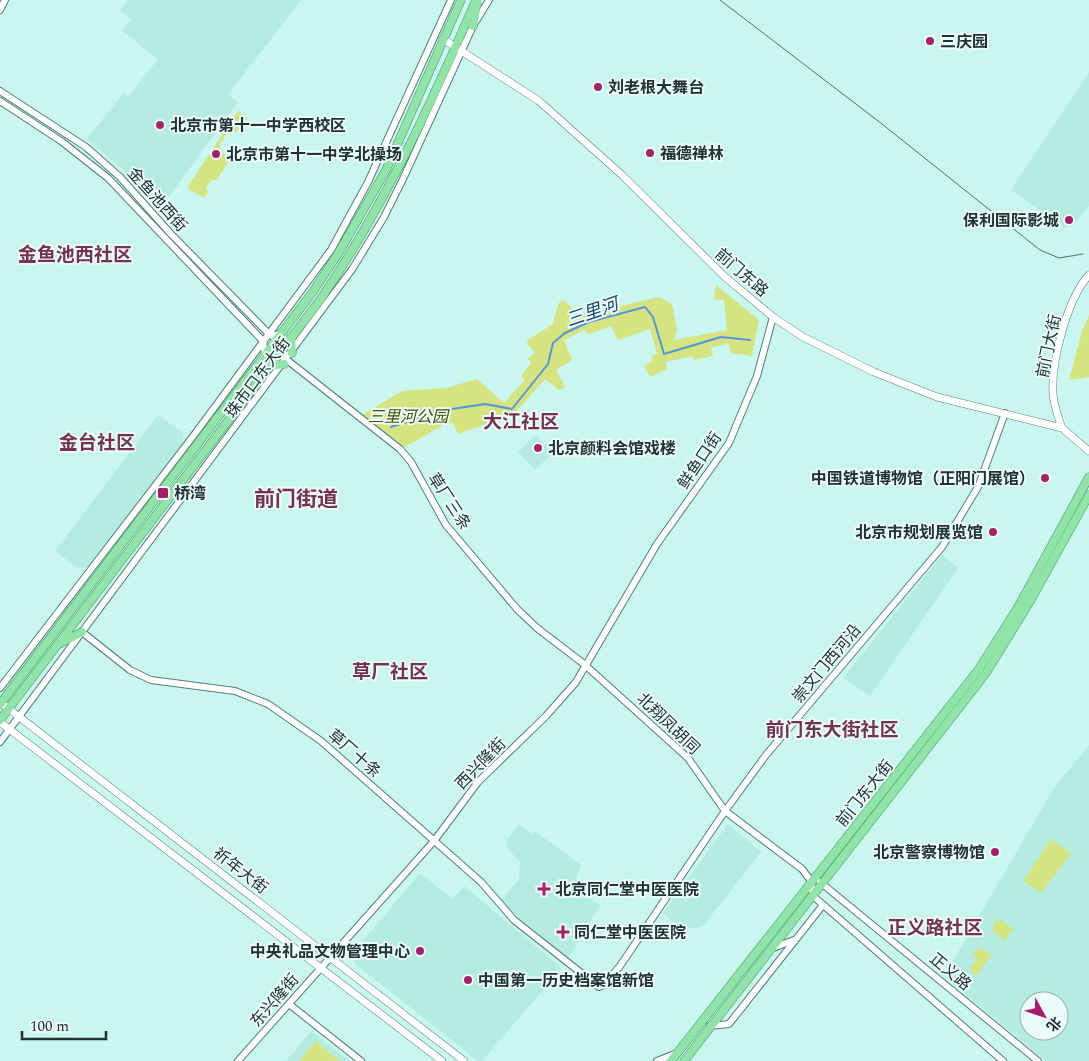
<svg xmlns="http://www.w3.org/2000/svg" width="1089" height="1061" font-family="Spectral,'Noto Sans SC',serif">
  <rect width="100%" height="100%" fill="#c9f6ef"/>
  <g fill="#b5ece2" fill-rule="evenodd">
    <polygon points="128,0 301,0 228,95 238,102 166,201 161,202 87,139 123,93 129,96 158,59 122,31 131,19 120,11"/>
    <polygon points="1089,72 1089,206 1072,226 1064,228 1011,190"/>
    <polygon points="158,415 183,433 184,444 88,567 79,569 55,551"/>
    <polygon points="536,435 553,453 535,470 518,452"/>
    <polygon points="942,555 958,568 870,696 843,678"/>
    <path d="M1089,745V1061H1046L948,980L947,971L1054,788ZM1029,1001H1059V1031H1029Z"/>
    <polygon points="519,824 532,834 535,831 581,865 576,878 577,880 573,886 600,905 568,958 500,902 519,879 520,863 506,846 507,840"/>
    <polygon points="728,824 761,852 704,925 684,930 663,913"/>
    <polygon points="420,873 453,899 464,886 562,968 482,1061 478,1061 354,963 352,954"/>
    <polygon points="311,1031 349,1061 286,1061"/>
  </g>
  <g fill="#d5e481">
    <polygon points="238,111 248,119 236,132 230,129 220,144 220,151 227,156 228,162 217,180 211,180 206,188 208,192 204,198 187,188"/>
    <polygon points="716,285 759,320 752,356 731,353 728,343 711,348 713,356 694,360 692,356 666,362 667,369 650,377 644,366 652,361 651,356 657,354 650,329 618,340 611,326 589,334 584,330 564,340 572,360 556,370 565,387 559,390 545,379 514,414 458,434 453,423 445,424 405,447 362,415 402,391 446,388 477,379 504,403 525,380 521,376 531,363 528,358 535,353 526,341 553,324 558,304 563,300 582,315 659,297 672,304 677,330 674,340 727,330 724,300 714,300"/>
    <polygon points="1089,315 1089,377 1069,380 1082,331"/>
    <polygon points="1051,839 1071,853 1041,893 1023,881"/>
    <polygon points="1000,919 1013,929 1004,941 992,930 995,922"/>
    <polygon points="981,948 991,955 977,975 973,974 970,969 977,958 972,955 976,950"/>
    <polygon points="316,1041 340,1061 299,1061"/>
  </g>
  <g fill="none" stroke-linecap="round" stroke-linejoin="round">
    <polyline stroke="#5396dd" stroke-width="2" points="391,427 439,411 485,404 512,409 548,364 553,343 565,333 589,322 645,307 653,317 664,354 721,337 750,340"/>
    <g stroke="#547e77" stroke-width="8">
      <g id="tertiary">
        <polyline points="0,10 5,0"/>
        <polyline points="0,91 86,147 120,177 170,233 269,334 272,336 281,333"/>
        <polyline points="0,101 61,141 108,178 263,341 265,355"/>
        <polyline points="287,360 400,449 411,462 446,525 517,609 537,628 584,664 688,758 725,811 802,869 811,881 813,896 1003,1061"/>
        <polyline points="82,632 130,670 151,680 235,691 268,704 321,741 481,882 514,920 599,987 604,985 620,966 725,811 766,755 942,547 978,487 1005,413"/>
        <polyline points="0,688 194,435 331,250 368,182 451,0"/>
        <polyline points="0,742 353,268 384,217 403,179 473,26 489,0"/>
        <polyline points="820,882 1038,1061"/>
        <polyline points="773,948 794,940"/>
        <polyline points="289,1004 361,1061"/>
        <polyline points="710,1026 729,1024 823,905"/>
        <polyline points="238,1061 434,841 478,782 546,716 576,682 657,544 729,443 757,376 773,317"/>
        <polyline points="657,1061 677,1053"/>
      </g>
    </g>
    <g stroke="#547e77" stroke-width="8">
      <g id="secondary">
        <polyline points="443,39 539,101 622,175 724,276 773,317 803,337 874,372 937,397 1062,428 1089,451"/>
        <path d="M1062,428C1058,417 1054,406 1053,394C1051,362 1067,299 1089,275"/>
        <polyline points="0,702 464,1061"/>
        <polyline points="0,722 442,1061"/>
      </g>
    </g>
    <g stroke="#3c995b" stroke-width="9">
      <g id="primary">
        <polyline points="473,26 477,5"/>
        <polyline points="291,337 292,353"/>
        <polyline points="268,366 284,364"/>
        <polyline points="59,644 82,632"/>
        <polyline points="0,704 312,293 338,254 386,170 461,0"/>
        <path d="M0,720L320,300C384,207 431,104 476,0"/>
        <polyline points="671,1061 979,669 1017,609 1089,477"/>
        <polyline points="684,1061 986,673 1029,603 1089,495"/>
      </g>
    </g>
    <use href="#tertiary" stroke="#fff" stroke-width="6"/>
    <use href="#secondary" stroke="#fff" stroke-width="7"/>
    <use href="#primary" stroke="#92e3aa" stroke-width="8"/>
    <polyline stroke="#556f6b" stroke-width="1" points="720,0 882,124 1040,250 1059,258 1083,254"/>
  </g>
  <g fill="#a62069" stroke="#ebfdfa" stroke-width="2">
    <circle cx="930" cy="41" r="5"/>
    <circle cx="598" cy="87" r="5"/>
    <circle cx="160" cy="125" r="5"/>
    <circle cx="650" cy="153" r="5"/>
    <circle cx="216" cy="154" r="5"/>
    <circle cx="1069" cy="220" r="5"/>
    <circle cx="538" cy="448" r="5"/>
    <circle cx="1045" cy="478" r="5"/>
    <rect x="157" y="487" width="12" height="12" rx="2.5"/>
    <circle cx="993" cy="532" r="5"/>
    <circle cx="995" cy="852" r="5"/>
    <path d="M541.5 881.5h5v5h5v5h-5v5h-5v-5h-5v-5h5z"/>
    <path d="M560.5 924.5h5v5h5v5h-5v5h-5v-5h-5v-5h5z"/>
    <circle cx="420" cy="951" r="5"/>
    <circle cx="468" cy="980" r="5"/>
  </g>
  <g text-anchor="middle" stroke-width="4" stroke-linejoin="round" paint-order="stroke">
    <g font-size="16" font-weight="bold" fill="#213230" stroke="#ebfdfa" text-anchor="start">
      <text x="940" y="47">三庆园</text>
      <text x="608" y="93">刘老根大舞台</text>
      <text x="170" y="131">北京市第十一中学西校区</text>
      <text x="660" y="159">福德禅林</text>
      <text x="226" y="160">北京市第十一中学北操场</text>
      <text x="1059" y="226" text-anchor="end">保利国际影城</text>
      <text x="548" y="454">北京颜料会馆戏楼</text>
      <text x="1035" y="484" text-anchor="end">中国铁道博物馆（正阳门展馆）</text>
      <text x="174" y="499">桥湾</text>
      <text x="983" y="538" text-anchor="end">北京市规划展览馆</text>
      <text x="985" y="858" text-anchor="end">北京警察博物馆</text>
      <text x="555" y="895">北京同仁堂中医医院</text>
      <text x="574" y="938">同仁堂中医医院</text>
      <text x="410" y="957" text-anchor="end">中央礼品文物管理中心</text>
      <text x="478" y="986">中国第一历史档案馆新馆</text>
    </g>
    <g font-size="16" fill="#213230" stroke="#ebfdfa">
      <text transform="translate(158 199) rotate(48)" y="6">金鱼池西街</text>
      <text transform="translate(742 272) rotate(41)" y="6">前门东路</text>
      <text transform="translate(1048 346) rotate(-78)" y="6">前门大街</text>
      <text transform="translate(257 377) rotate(-53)" y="6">珠市口东大街</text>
      <text transform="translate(699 460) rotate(-56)" y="6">鲜鱼口街</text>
      <text transform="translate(450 501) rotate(57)" y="6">草厂三条</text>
      <text transform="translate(826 663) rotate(-50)" y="6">崇文门西河沿</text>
      <text transform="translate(669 723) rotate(44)" y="6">北翔凤胡同</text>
      <text transform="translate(355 753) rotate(41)" y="6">草厂十条</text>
      <text transform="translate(480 763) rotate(-46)" y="6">西兴隆街</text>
      <text transform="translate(864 793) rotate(-51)" y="6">前门东大街</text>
      <text transform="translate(241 870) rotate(38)" y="6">祈年大街</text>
      <text transform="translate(951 971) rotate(40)" y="6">正义路</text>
      <text transform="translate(274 1000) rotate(-49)" y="6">东兴隆街</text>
    </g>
    <g font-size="16" font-style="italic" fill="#485000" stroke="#ebfdfa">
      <text x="408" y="422">三里河公园</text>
    </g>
    <g font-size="18" font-style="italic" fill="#184776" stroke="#ebfdfa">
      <text transform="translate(592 312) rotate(-19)" y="6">三里河</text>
    </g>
    <g font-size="19" font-weight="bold" fill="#743250" stroke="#ebfdfa">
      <text x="75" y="261">金鱼池西社区</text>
      <text x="521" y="428">大江社区</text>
      <text x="97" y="449">金台社区</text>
      <text x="390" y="678">草厂社区</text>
      <text x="832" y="736">前门东大街社区</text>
      <text x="935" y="934">正义路社区</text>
    </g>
    <g font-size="21" font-weight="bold" fill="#743250" stroke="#ebfdfa">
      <text x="296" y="506">前门街道</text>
    </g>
  </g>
  <g transform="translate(1044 1016) rotate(130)"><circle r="24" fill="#ebfdfa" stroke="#9aaca9"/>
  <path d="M0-4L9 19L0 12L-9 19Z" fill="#a62069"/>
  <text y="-8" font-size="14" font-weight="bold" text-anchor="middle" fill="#213230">北</text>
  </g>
  <path d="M22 1031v8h84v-8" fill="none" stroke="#213230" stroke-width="2.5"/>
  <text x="30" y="1031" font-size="15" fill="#213230" stroke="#ebfdfa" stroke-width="4" paint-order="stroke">100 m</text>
</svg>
